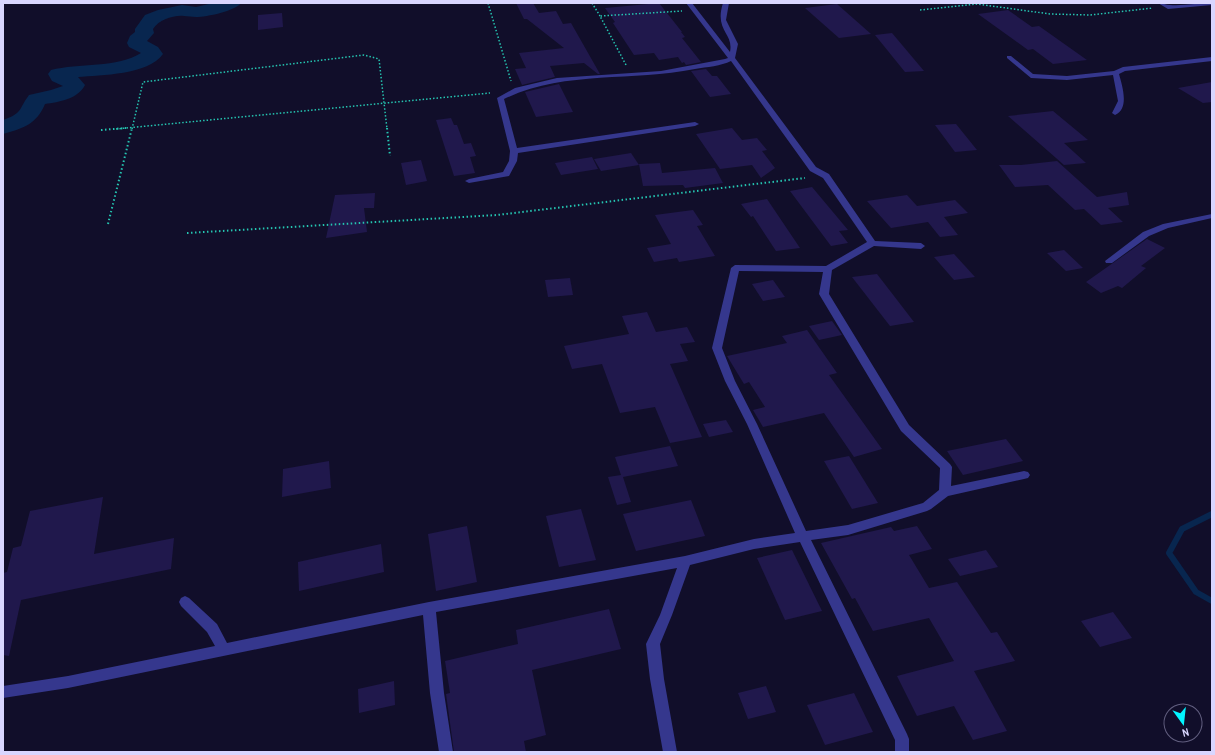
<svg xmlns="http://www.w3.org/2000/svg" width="1215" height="755" font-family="'Archivo Narrow',sans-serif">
  <rect width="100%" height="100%" fill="#110e2a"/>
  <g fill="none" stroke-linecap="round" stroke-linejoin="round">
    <polyline stroke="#08264f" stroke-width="6" points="1212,514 1182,529 1169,553 1196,592 1212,601"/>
    <path fill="#08264f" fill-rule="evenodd" d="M213,3H241C235,11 207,17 196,17C192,17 188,16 184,16C173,15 159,20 153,29L154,33L147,41L158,47L163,54C148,75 101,75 78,77L85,85C78,99 59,102 45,104C37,124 22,129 3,134V120C23,113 18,110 29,95L51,90L63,86L52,81L48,74L51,70C78,63 118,68 141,53L129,47L127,43L130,36L135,32V29L145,15L158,10L182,5L196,7Z"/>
  </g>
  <g fill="#20184c">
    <polygon points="516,3 533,3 539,13 556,11 563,24 571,23 600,74 598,74 584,63 550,66 555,77 522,85 515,69 526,68 519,53 564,48 527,19 524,19"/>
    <polygon points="659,3 682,32 681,32 685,37 682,38 701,62 686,65 684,62 682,63 678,57 659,60 654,53 634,55 613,23 615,22 605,8"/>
    <polygon points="837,4 871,34 839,38 805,8"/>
    <polygon points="1008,10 1032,27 1039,26 1087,60 1053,64 1033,49 1028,50 978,14"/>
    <polygon points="282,13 283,27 258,30 258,15"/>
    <polygon points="892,33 924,71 905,72 875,35"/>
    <polygon points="706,69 712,76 717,76 731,94 710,97 691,71"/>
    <polygon points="1212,82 1212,102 1203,103 1178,88"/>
    <polygon points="559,84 573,112 536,117 525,92"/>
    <polygon points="1053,111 1088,140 1064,143 1086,163 1064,165 1008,116"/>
    <polygon points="451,118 454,125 457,125 464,144 471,143 476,156 470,157 475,173 454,176 436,120"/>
    <polygon points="956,124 977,150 955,152 935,125"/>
    <polygon points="732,128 742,140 757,138 767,150 762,151 775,168 761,178 752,165 720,169 696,134"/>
    <polygon points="631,153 639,165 601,171 594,159"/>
    <polygon points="592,157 598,169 561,175 555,163"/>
    <polygon points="421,160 427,181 406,185 401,163"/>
    <polygon points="1057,161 1097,197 1127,192 1129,205 1108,208 1123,222 1101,225 1084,209 1075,210 1048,185 1015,187 999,165 1021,165"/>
    <polygon points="660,163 662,173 715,168 723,183 685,188 683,185 643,186 639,164"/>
    <polygon points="812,187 848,230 839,231 848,243 831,246 790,191"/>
    <polygon points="375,193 374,208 364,208 367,232 326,238 335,195"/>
    <polygon points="907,195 917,206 955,200 968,213 944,217 958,235 940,237 928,222 891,228 867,201"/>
    <polygon points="767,199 800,248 776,251 753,216 751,217 741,204"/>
    <polygon points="693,210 703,225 697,226 715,256 679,262 677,258 654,262 647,248 671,244 655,215"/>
    <polygon points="1147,239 1165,248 1141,266 1146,268 1122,288 1118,286 1101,293 1086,282"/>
    <polygon points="1064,250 1083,268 1066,271 1047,253"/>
    <polygon points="954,254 975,277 954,280 934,257"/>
    <polygon points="877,274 894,296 914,322 890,326 852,277"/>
    <polygon points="570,278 573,295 548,297 545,280"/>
    <polygon points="773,280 785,297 763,301 752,284"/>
    <polygon points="647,312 656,332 687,327 695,342 680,344 688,361 670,364 702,437 670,443 655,407 620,413 602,364 572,369 564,346 629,334 622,316"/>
    <polygon points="832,321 842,335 819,340 809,326"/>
    <polygon points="807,330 837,373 829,375 882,449 854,457 824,413 763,427 753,410 765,407 749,382 744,384 727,356 787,343 782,336"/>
    <polygon points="726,420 733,432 709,437 703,424"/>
    <polygon points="1006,439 1023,461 963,475 947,451"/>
    <polygon points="670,446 678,466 623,477 631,502 617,505 608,477 621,475 615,457"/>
    <polygon points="849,456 878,503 852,509 824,461"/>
    <polygon points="329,461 331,488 282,497 283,469"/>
    <polygon points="103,497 94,554 174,538 171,569 21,600 9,656 3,655 3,573 7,572 13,548 21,546 30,511"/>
    <polygon points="691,500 705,536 636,551 623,514"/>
    <polygon points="581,509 596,560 559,567 546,516"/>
    <polygon points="467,526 477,582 436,591 428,534"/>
    <polygon points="917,526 932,549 909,555 929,588 957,582 991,633 997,632 1015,661 974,671 1007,731 973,740 954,706 917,716 897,676 954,661 929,618 873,631 855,598 852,599 821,543 891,527 894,531"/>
    <polygon points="381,544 384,572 299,591 298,562"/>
    <polygon points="792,550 822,611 785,620 757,558"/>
    <polygon points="986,550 998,567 960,576 948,559"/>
    <polygon points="609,609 621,649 532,670 546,735 524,741 526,752 454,752 446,694 450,693 445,661 518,644 516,630"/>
    <polygon points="1113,612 1132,638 1100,647 1081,621"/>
    <polygon points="394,681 395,705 359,713 358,689"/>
    <polygon points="766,686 776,712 748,719 738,693"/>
    <polygon points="854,693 873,732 825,745 807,705"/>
  </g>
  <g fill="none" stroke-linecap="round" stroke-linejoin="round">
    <g stroke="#25c5b1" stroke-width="1.5" stroke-dasharray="1.5 2" stroke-linecap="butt">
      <polyline points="488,3 511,81"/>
      <polyline points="592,3 600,16"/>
      <polyline points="920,10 977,4 1050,14 1090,15 1153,8"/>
      <polyline points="626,65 600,16 682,11"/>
      <polyline points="116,129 490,93"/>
      <polyline points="132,129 143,82 364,55 379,59 387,129"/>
    </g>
    <g stroke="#25c5b1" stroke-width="2" stroke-dasharray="1.5 2.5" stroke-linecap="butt">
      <polyline points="387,128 390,156"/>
      <polyline points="101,130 126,128"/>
      <polyline points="108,224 132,128"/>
      <polyline points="187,233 497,215 805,178"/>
    </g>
    <g fill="#35378d" fill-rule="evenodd">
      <path d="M686,3H692L730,52C734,33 714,31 723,3H729L726,20L738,44L735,58L816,167L829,174L875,241L921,243L925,246L921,249L874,246L832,270L829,294L909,425L950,464L952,467L951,486L1024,471L1028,472L1030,475L1028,478L1024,479L948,496L931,509L927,511L848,535L811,540L907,734L909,739V752H895V740L800,542L754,549L690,565L672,615L660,644L664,679L677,752H663L650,679L646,644L660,615L677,568L436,612L444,693L453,752H439L430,693L423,615L68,688L3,698V686L68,676L215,646L207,632L181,606L179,602L181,598L185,596L189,598L217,624L227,643L429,602L685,556L754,539L795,533L747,424L725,381L712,348L731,268L735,265L826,266L867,242L823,178L810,171L731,61C721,66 707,67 695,69C631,82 564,70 504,99L517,148L695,122L699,124L695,126L518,153L517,161L509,176L469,183L465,181L469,179L503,172L509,161L510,151L497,98L515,88L557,78L661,71L725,59L728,58ZM739,271L823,272L819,294L901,431L940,468L939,490L923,503L848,525L806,531L757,424L735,381L722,348Z"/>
      <path d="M1158,3C1163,3 1166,5 1170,5C1183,6 1199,3 1212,3V5L1168,9Z"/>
      <path d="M1007,56H1011L1033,74L1067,76L1114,71L1123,67L1212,57V61L1125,71L1119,74C1122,85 1130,109 1115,115L1112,113L1118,101L1113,75L1067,80L1031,78L1007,58Z"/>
      <polygon points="1212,214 1212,218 1168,228 1149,236 1112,263 1106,263 1105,261 1143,232 1163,224"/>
    </g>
  </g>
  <rect width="1215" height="755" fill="none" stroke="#d9d6ff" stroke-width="8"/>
  <g transform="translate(1183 723) rotate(165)"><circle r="19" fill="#110e2a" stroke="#615e7f"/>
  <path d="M0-3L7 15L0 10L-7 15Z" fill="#02f5ff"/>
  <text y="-6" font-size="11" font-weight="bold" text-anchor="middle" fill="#d9d6ff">N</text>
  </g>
</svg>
